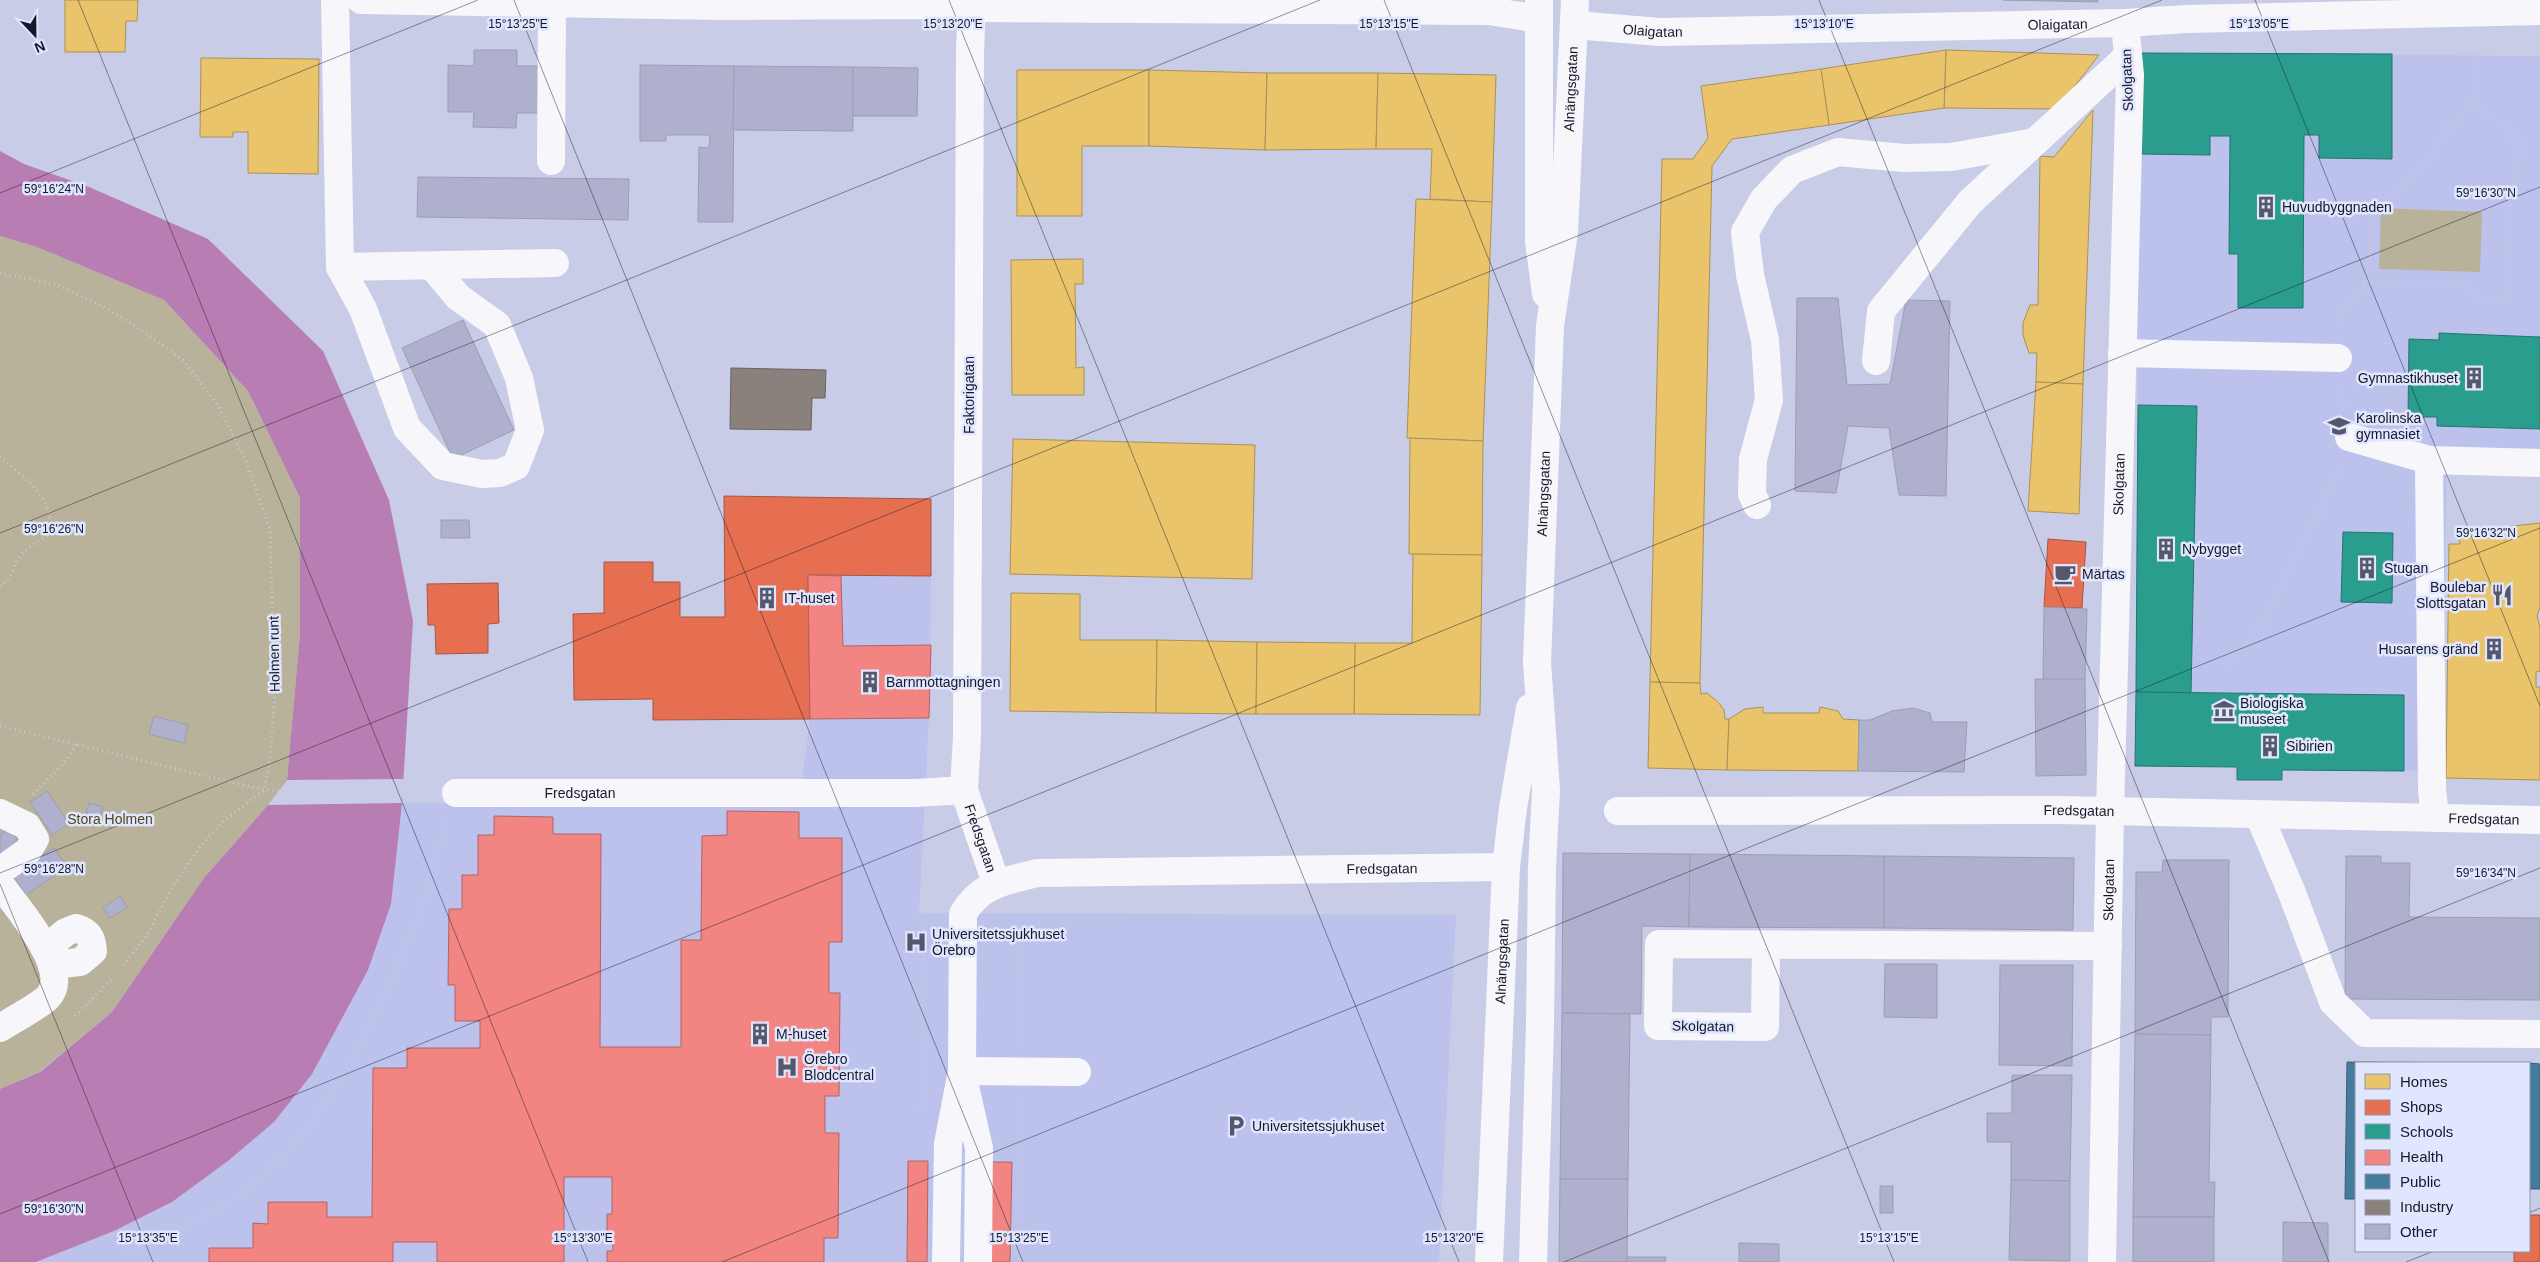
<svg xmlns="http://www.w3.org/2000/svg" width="2540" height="1262" font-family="Arial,sans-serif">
  <rect width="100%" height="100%" fill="#c9cce6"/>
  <g fill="#bcc2ec">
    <polygon points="2140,53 2540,56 2540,449 2447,448 2442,771 2283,770 2282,780 2237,780 2236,767 2135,766"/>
    <polygon points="808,575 931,576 929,718 919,913 1456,915 1439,1262 36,1262 114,1231 172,1202 228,1161 274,1122 391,904 402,803 799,806 810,719"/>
  </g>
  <g fill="#b8b29a">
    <polygon points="2381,208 2482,212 2480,272 2379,269"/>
    <polygon points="0,236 37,247 164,300 248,391 300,498 300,634 287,780 268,805 204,878 112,1012 39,1072 0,1089"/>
  </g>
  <polygon fill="#b87db2" points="0,151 24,164 89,187 208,239 323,351 389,500 413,621 402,803 391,904 368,970 312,1074 274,1122 228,1161 172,1202 114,1231 36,1262 0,1262 0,1089 40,1072 112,1012 204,878 268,805 287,780 300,634 300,498 248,391 164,300 37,247 0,236"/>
  <polygon fill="#c9cce6" points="404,779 402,803 268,805 287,780"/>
  <g fill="#e9c46a" stroke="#aa9157">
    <polygon points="65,0 138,0 137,21 126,21 125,52 65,52"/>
    <polygon points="1946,50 2099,55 2057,109 1944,108"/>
    <polygon points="1946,50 1944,108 1829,125 1821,69"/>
    <polygon points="201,58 319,59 318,174 248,173 248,132 233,132 233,137 200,137"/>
    <polygon points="1821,69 1829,125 1732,139 1712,166 1700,683 1650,682 1662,159 1693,159 1708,138 1701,86"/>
    <polygon points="1017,70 1149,70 1149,146 1082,146 1082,216 1017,216"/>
    <polygon points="1149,70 1267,73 1265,150 1149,146"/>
    <polygon points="1267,73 1378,73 1376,149 1265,150"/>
    <polygon points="1378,73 1496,75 1492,202 1430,199 1432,149 1376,149"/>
    <polygon points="2093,110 2083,384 2036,382 2037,353 2029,353 2023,335 2023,323 2030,305 2038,305 2040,156 2054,157"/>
    <polygon points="1416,199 1492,202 1483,441 1407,438"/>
    <polygon points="1083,259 1083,284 1075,284 1076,368 1084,367 1084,395 1012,395 1011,260"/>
    <polygon points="2036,382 2083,384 2079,514 2028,511"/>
    <polygon points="1410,438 1483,441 1482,555 1409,554"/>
    <polygon points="1013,439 1255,445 1252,579 1010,574"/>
    <polygon points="2540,523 2540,607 2537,616 2540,627 2540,671 2536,672 2536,687 2540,687 2540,780 2446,778 2449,544 2460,544 2459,532"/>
    <polygon points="1413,554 1482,555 1480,715 1354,714 1355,643 1412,643"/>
    <polygon points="1011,593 1080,594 1080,640 1157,640 1156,713 1010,711"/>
    <polygon points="1157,640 1257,642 1256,714 1156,713"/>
    <polygon points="1257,642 1355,643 1354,714 1256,714"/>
    <polygon points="1650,682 1700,683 1701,694 1707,693 1718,702 1724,710 1725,719 1729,719 1727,770 1648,768"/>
    <polygon points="1763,707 1763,713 1819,713 1820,707 1838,711 1843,719 1859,720 1858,771 1727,770 1729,719 1745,709"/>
  </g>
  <g fill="#e76f51" stroke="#a85545">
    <polygon points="724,496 931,499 931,576 808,575 810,719 653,720 653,699 574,700 573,614 604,613 604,562 653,562 653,582 680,582 680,617 725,617"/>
    <polygon points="2048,539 2086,542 2082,608 2044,607"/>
    <polygon points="498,583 499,623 488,624 488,653 436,654 435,625 428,625 427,584"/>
    <polygon points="2529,1215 2540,1215 2540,1262 2514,1262 2514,1251 2529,1251"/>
  </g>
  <g fill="#2a9d8f" stroke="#247571">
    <polygon points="2140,53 2392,54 2392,159 2319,158 2319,135 2304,135 2303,308 2238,308 2238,254 2229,254 2230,136 2210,136 2210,155 2139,154"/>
    <polygon points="2439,333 2540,337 2540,429 2437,426 2437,417 2408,417 2409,339 2439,340"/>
    <polygon points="2138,405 2197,406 2191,693 2136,692"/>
    <polygon points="2343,532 2393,533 2392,603 2341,602"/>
    <polygon points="2136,692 2404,695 2404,771 2282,770 2282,780 2237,780 2237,767 2135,766"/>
  </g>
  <g fill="#f28482" stroke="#b06468">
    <polygon points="808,575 841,576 843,646 931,645 929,718 810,719"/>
    <polygon points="727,811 799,812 799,838 842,838 842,942 829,942 829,993 840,993 839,1096 825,1096 825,1133 839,1133 838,1238 824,1238 824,1262 607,1262 607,1251 613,1251 612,1234 607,1234 607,1214 612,1214 612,1177 564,1177 564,1262 437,1262 437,1242 393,1242 393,1262 209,1262 209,1248 253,1248 253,1223 268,1224 268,1202 327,1202 327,1217 372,1217 373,1068 407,1068 407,1048 480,1048 480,1021 455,1021 455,985 448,985 449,909 462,909 462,875 478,875 478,835 494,835 494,816 553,817 553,834 601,834 600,1047 681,1047 681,940 701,940 702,836 727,835"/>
    <polygon points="908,1161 928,1161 927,1262 907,1262"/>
    <polygon points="992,1162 1012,1162 1010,1262 991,1262"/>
  </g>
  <g fill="#457b9d" stroke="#375e7a">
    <polygon points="2347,1062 2498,1063 2356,1063 2356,1199 2345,1199"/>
    <polygon points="2529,1063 2540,1064 2540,1189 2529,1189"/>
  </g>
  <polygon fill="#8a817c" stroke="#676263" points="731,368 826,370 825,398 812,398 811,430 730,429"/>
  <g fill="#aeb0ce" stroke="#9c9eb2">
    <polygon points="2003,0 2098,0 2098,2"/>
    <polygon points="474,50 517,50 517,66 543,66 543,113 517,113 516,128 473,127 474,112 448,112 448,65 474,66"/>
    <polygon points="640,65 734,66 733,222 698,222 699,147 709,148 710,135 666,135 666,141 640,141"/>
    <polygon points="734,66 853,67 853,131 733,130"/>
    <polygon points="853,67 918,68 917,116 853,116"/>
    <polygon points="418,177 629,179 628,220 417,217"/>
    <polygon points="1797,298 1838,298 1847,385 1890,384 1906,300 1950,301 1946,496 1899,495 1889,428 1848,426 1836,493 1795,491"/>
    <polygon points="463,320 514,430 453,459 402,348"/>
    <polygon points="441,520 469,520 470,538 441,538"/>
    <polygon points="2044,607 2087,609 2085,679 2043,679"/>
    <polygon points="2035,679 2085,679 2086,775 2036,776"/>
    <polygon points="1913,708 1930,713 1932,722 1967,722 1964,772 1858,771 1859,720 1870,720 1892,711"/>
    <polygon points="154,716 188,725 184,743 149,734"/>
    <polygon points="47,791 69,824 52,835 30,802"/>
    <polygon points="89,803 103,807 100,817 86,813"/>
    <polygon points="10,828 19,843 0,856 0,835"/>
    <polygon points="54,848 67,867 26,895 13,875"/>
    <polygon points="1563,853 1690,854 1689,927 1642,926 1641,1014 1562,1013"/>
    <polygon points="1690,854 1884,856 1884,928 1689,927"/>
    <polygon points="1884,856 2074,858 2073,930 1884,928"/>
    <polygon points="2346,856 2381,856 2381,863 2410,863 2409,917 2540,918 2540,1000 2345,999"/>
    <polygon points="2163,860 2229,860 2228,1017 2211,1017 2211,1035 2135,1034 2136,872 2162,872"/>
    <polygon points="120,896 127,907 110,918 103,908"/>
    <polygon points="1885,964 1937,964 1937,1018 1884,1017"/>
    <polygon points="2000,965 2073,965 2072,1066 1999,1065"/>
    <polygon points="1562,1013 1630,1014 1628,1179 1560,1179"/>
    <polygon points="2135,1034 2211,1035 2209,1182 2215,1182 2214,1217 2133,1217"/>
    <polygon points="2012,1075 2072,1075 2070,1181 2011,1180 2011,1142 1987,1142 1987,1113 2012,1113"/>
    <polygon points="1560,1179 1628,1179 1627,1262 1559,1262"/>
    <polygon points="2011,1180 2070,1181 2070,1261 2009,1260"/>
    <rect x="1880" y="1186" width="13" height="27"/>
    <rect x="2133" y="1217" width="81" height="45"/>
    <polygon points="2283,1222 2328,1223 2328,1262 2283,1262"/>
    <polygon points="1739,1243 1779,1244 1779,1262 1739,1262"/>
    <polygon points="1627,1257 1666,1257 1665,1262 1627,1262"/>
  </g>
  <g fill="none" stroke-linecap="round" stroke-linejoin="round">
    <g stroke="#cacbd2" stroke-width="3" stroke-dasharray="1 4" stroke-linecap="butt">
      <polyline points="1620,60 1634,130"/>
      <polyline points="1603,80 1620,67 1649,65"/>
      <polyline points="0,273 58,285 100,305 137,327 184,361 219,407 246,461 270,529 275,692 270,759 264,790 225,820 202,844 175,883 145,938 123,965"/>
      <polyline points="2364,281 2464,282 2479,298 2509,299 2510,198 2522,145 2499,122 2471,100"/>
      <path d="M2340,326L2342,310C2348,305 2359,298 2362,291C2374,263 2371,229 2371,200L2395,194L2427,160L2444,133L2467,110L2474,93V44"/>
      <polyline points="2341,390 2344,408"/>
      <path d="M0,456C23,477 55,498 50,533C41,540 30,546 22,554C12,563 15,578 0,586"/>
      <polyline points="2002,523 2011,207"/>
      <polyline points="513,595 545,589 551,553 567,519 619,490"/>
      <polyline points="2225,664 2266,621 2289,568 2316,519 2340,467"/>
      <polyline points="0,726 264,790 425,793"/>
      <polyline points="1488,754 1502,551 1511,288"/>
      <polyline points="463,762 463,688 486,670 514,624 511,521 508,503"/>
      <polyline points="997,771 1486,777"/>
      <polyline points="1578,791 1587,791 1593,795"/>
      <polyline points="33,794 64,763 77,744"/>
      <polyline points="1434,835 1470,816"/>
      <polyline points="1470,837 1471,806 1484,782"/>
      <polyline points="1468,899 1469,937"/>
      <polyline points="75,1016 111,980"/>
      <polyline points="1018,1041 1019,910"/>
      <polyline points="1987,1092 2005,1070 2074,1070"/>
      <polyline points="1018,1103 1019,1262"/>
      <polyline points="921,1105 925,897 949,846"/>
      <path d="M114,1262C159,1241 204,1221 244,1191C313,1140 358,1055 392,978C400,961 409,944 415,926C427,892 436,856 447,821"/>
    </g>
    <g stroke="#f7f7fb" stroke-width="28">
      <polyline points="335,0 340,267 363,309 407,428 443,466 482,474 500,473 516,466 530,430 519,378 497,325 458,297 432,266"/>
      <polyline points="361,0 724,6 937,5 972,8 1489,11 1539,19"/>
      <path id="s1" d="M972,0L970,52L967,736L964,790L996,883"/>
      <path id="s2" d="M1574,25L1660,32L2125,23L2186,19L2540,11"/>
      <polyline points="551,161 552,3"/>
      <polyline points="340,267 555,263"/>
      <polyline points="2122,353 2338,358"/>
      <polyline points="1876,361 1881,311 1970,202 2128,56"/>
      <polyline points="2349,437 2429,460 2540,463"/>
      <polyline points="2429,460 2432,789 2435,818"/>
      <polyline points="1757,505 1752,494 1753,459 1769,400 1765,340 1750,275 1745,232 1764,199 1792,170 1838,152 1904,158 1951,157 2035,142"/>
      <path id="s3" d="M456,793H916L964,790"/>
      <path id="s4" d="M1618,811L2059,810L2540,820"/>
      <polyline points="0,813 27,826 35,839 28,851 0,871"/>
      <polyline points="2259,815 2292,893 2333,1002 2365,1033 2540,1034"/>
      <path d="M0,884C16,906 73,970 48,997C41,1005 11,1021 0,1028"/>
      <polyline points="1766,945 1765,1027 1658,1026 1659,944 2108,946"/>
      <path d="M45,949L66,932L76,928C89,932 92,938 93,951L80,962L52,965"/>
      <polyline points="962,1071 1077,1072"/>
      <polyline points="964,1082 979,1148 978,1262"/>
      <path id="s5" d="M946,1262L948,1144L962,1071L963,914C980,884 1006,881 1037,873L1506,867"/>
      <path id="s6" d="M2102,1262L2110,812L2130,75L2125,23"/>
    </g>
    <g stroke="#f7f7fb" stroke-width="28">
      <polyline points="1539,0 1539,241 1546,294"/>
      <path id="s7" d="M1489,1262L1506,867L1513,808L1530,708"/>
      <path id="s8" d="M1533,1262L1540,1025L1542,867L1546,790L1537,662L1550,326L1564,232L1575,0"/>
    </g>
  </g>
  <path fill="none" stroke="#16192a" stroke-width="1" stroke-opacity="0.45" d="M78,0L588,1262M514,0L1023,1262M949,0L1459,1262M1384,0L1894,1262M1819,0L2329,1262M2255,0L2540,706M0,193L478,0M0,533L1320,0M0,873L2162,0M0,884L153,1262M2529,1213L2540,1208M0,1214L2540,187M722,1262L2540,528M1564,1262L2540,868M2406,1262L2434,1251"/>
  <defs>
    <g id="building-bare" transform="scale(1.725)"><path d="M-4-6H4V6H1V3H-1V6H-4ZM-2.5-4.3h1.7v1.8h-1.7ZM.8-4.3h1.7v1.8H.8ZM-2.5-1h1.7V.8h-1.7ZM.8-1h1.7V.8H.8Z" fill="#55586c" stroke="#e1e6ff" stroke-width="2.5" paint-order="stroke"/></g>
    <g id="school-bare" transform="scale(1.725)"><path d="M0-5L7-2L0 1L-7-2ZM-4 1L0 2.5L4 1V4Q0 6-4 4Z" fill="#55586c" stroke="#e1e6ff" stroke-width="2.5" paint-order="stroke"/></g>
    <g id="cafe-bare" transform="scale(1.725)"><path d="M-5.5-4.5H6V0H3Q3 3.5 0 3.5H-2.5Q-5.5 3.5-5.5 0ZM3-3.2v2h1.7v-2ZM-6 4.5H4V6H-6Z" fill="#55586c" stroke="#e1e6ff" stroke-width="2.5" paint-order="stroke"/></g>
    <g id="restaurant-bare" transform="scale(1.725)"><path d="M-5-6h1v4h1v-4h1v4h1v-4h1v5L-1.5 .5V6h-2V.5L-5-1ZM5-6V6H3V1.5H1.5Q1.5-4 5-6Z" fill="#55586c" stroke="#e1e6ff" stroke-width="2.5" paint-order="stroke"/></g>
    <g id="museum-bare" transform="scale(1.725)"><path d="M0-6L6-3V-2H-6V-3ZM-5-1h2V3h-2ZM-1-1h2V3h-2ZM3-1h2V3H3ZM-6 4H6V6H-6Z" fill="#55586c" stroke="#e1e6ff" stroke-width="2.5" paint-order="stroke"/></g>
    <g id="hospital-bare" transform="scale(1.725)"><path d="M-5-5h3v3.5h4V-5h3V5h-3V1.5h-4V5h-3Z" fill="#55586c" stroke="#e1e6ff" stroke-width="2.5" paint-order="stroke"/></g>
    <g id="parking-bare" transform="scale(1.725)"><path d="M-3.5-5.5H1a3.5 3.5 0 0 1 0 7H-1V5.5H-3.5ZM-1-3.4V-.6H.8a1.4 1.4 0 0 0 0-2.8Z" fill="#55586c" stroke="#e1e6ff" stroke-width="2.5" paint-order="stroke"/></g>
  </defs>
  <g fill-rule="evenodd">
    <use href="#building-bare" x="2266" y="207"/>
    <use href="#building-bare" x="2474" y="378"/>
    <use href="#school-bare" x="2339" y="426"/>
    <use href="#building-bare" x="2166" y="549"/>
    <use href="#building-bare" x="2367" y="568"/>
    <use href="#cafe-bare" x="2065" y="574"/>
    <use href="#restaurant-bare" x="2502" y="595"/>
    <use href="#building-bare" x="767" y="598"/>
    <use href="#building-bare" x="2494" y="649"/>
    <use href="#building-bare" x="870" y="682"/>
    <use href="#museum-bare" x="2224" y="711"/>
    <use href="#building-bare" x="2270" y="746"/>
    <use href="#hospital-bare" x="916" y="942"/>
    <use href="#building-bare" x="760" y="1034"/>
    <use href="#hospital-bare" x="787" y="1067"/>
    <use href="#parking-bare" x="1236" y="1126"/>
  </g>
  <g text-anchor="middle" stroke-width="5" stroke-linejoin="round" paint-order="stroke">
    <g font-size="14" fill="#16192a" stroke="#e1e6ff">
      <text dy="5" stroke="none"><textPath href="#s2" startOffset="484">Olaigatan</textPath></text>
      <text dy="5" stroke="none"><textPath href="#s2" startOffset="79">Olaigatan</textPath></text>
      <text transform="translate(2127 80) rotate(-92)" y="5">Skolgatan</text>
      <text dy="5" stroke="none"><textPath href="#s8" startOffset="1175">Alnängsgatan</textPath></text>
      <text transform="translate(969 395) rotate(-90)" y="5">Faktorigatan</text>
      <text dy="5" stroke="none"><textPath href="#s6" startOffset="778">Skolgatan</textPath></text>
      <text dy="5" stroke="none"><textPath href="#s8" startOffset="769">Alnängsgatan</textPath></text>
      <text transform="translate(274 654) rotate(-91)" y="5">Holmen runt</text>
      <text dy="5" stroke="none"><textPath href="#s3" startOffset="124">Fredsgatan</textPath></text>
      <text dy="5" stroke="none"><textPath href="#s4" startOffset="461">Fredsgatan</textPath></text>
      <text dy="5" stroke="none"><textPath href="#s4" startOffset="866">Fredsgatan</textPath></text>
      <text dy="5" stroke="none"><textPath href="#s1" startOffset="841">Fredsgatan</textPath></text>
      <text dy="5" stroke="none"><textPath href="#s5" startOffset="782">Fredsgatan</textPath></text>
      <text dy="5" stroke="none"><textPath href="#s6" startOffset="372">Skolgatan</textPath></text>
      <text dy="5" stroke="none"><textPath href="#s7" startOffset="301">Alnängsgatan</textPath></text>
      <text transform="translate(1703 1026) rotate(1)" y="5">Skolgatan</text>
    </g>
    <g font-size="14" fill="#16192a" stroke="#e1e6ff" text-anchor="start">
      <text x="2282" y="212">Huvudbyggnaden</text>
      <text x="2458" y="383" text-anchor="end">Gymnastikhuset</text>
      <text x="2356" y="423">Karolinska<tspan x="2356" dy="16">gymnasiet</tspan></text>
      <text x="2182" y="554">Nybygget</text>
      <text x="2384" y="573">Stugan</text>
      <text x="2082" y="579">Märtas</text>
      <text x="2486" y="592" text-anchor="end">Boulebar<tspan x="2486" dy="16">Slottsgatan</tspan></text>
      <text x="784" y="603">IT-huset</text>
      <text x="2478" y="654" text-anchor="end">Husarens gränd</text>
      <text x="886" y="687">Barnmottagningen</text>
      <text x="2240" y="708">Biologiska<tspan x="2240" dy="16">museet</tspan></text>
      <text x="2286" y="751">Sibirien</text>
      <text x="932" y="939">Universitetssjukhuset<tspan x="932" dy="16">Örebro</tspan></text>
      <text x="776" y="1039">M-huset</text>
      <text x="804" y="1064">Örebro<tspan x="804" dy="16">Blodcentral</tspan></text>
      <text x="1252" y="1131">Universitetssjukhuset</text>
    </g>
    <g font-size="14" fill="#504617" stroke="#e1e6ff">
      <text x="110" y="824">Stora Holmen</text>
    </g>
  </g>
  <g font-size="12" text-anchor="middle" fill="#16192a" stroke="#e1e6ff" stroke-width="5" stroke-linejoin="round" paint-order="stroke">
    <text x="518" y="28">15°13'25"E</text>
    <text x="953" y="28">15°13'20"E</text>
    <text x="1389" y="28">15°13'15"E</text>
    <text x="1824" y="28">15°13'10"E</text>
    <text x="2259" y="28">15°13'05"E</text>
    <text x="54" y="193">59°16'24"N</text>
    <text x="2486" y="197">59°16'30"N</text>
    <text x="54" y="533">59°16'26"N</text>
    <text x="2486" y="537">59°16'32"N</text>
    <text x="54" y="873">59°16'28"N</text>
    <text x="2486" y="877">59°16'34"N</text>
    <text x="54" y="1213">59°16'30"N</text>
    <text x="148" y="1242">15°13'35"E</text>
    <text x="583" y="1242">15°13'30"E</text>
    <text x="1019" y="1242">15°13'25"E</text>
    <text x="1454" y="1242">15°13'20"E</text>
    <text x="1889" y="1242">15°13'15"E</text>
  </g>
  <rect x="2355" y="1062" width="175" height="190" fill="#e1e6ff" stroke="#9094aa"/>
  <rect x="2365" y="1074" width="25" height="15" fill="#e9c46a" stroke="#9094aa"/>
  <text x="2400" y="1087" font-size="15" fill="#16192a">Homes</text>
  <rect x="2365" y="1100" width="25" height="15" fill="#e76f51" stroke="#9094aa"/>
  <text x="2400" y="1112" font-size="15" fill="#16192a">Shops</text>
  <rect x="2365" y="1124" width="25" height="15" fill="#2a9d8f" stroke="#9094aa"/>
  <text x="2400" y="1137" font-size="15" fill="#16192a">Schools</text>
  <rect x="2365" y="1150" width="25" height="15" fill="#f28482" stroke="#9094aa"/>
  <text x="2400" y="1162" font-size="15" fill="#16192a">Health</text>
  <rect x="2365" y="1174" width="25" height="15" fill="#457b9d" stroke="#9094aa"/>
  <text x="2400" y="1187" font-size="15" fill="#16192a">Public</text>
  <rect x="2365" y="1200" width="25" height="15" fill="#8a817c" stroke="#9094aa"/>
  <text x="2400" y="1212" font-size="15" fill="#16192a">Industry</text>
  <rect x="2365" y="1224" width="25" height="15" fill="#aeb0ce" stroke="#9094aa"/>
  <text x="2400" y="1237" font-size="15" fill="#16192a">Other</text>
  <g transform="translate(35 35) rotate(158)" stroke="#e1e6ff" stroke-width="4" paint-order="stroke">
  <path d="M0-4L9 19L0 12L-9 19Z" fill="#16192a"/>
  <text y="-8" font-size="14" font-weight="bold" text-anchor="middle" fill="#16192a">N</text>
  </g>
</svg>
